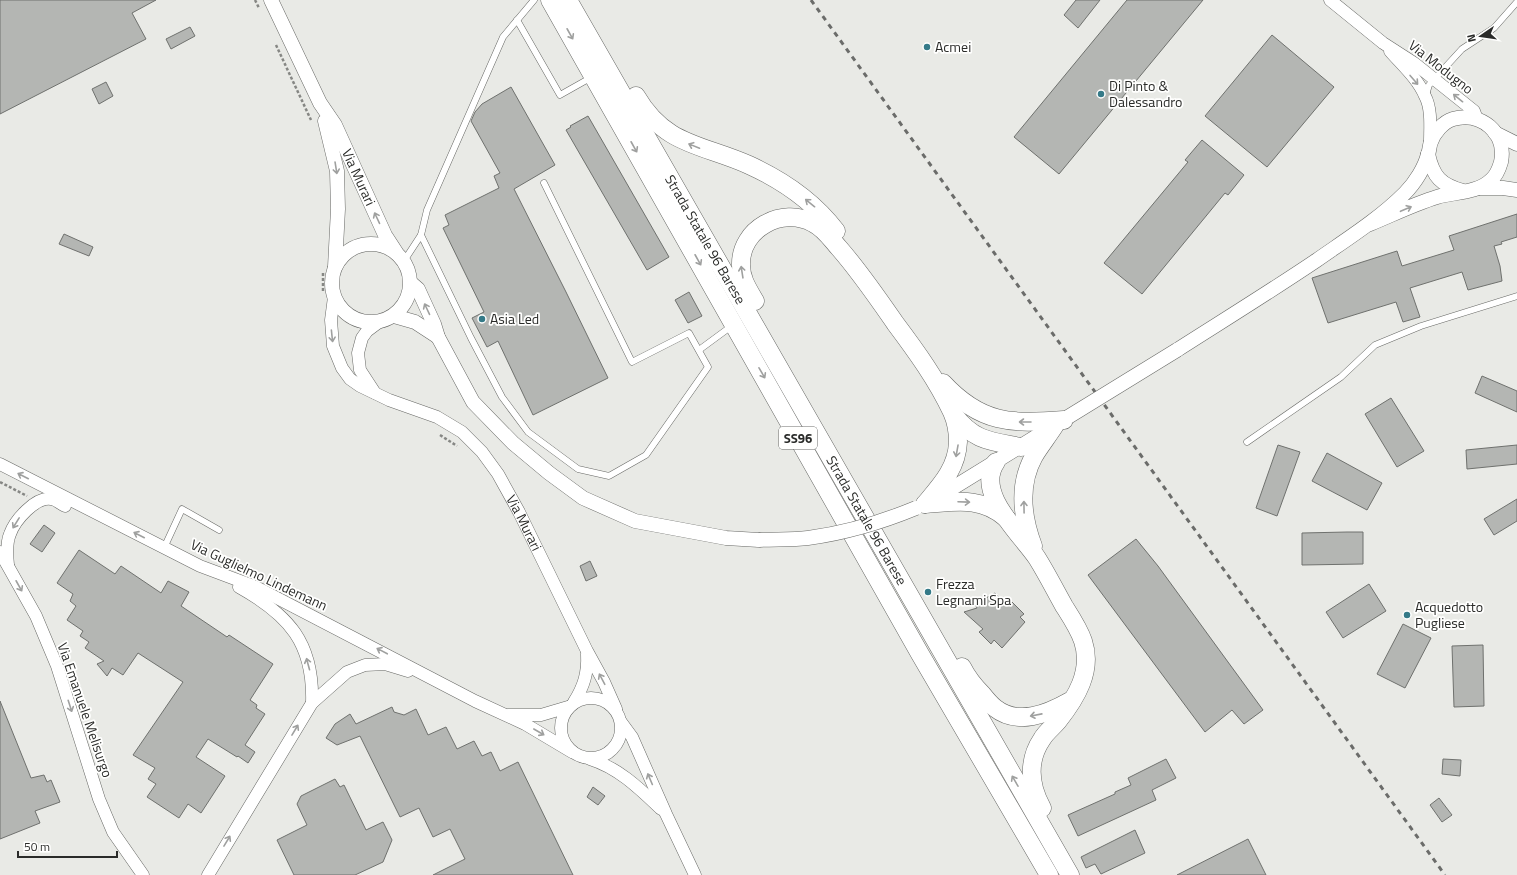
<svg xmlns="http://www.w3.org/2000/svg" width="1517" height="875" font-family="'Titillium Web',sans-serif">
  <rect width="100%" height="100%" fill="#e9eae6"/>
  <g fill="#b4b6b3" stroke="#6f716e">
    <polygon points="0,0 156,0 132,13 146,39 0,114"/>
    <polygon points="1076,0 1100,0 1078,28 1064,15"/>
    <polygon points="1127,0 1203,0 1059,174 1014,137"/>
    <polygon points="190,27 195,36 171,49 166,39"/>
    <polygon points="1272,35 1334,87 1267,167 1205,116"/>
    <polygon points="106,82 113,96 99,104 92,89"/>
    <polygon points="511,87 555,165 514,189 566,292 608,378 533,415 498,341 487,347 472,318 484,312 443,228 449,225 445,215 499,188 494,176 500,173 471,121 475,112 482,104"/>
    <polygon points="588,116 669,257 647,270 566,130 571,127 570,126"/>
    <polygon points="1202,140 1244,175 1228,195 1225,193 1142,294 1104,263 1188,162 1185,160"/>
    <polygon points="1517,214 1517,237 1501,242 1502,244 1494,246 1500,266 1502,281 1468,290 1462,272 1410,288 1420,317 1403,322 1396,302 1328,323 1312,278 1397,251 1402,266 1454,250 1449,236"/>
    <polygon points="64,234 93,247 89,256 59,244"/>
    <polygon points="689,292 702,316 688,323 675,300"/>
    <polygon points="1482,376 1517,391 1517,412 1475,393"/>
    <polygon points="1391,398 1424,451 1397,467 1365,414"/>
    <polygon points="1278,445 1300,452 1277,516 1256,508"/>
    <polygon points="1517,445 1517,464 1467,469 1466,450"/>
    <polygon points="1327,453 1382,483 1367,510 1312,481"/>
    <polygon points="1517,499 1517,521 1494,535 1484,519"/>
    <polygon points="44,525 55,533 42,552 30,544"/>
    <polygon points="1347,532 1363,532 1363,564 1302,565 1302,533"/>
    <polygon points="1136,539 1158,566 1263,710 1244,724 1232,710 1205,732 1088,575"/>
    <polygon points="79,550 115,574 121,566 161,593 168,581 189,592 181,606 227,637 229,635 273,664 250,700 257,705 256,708 265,714 245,745 255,752 248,763 238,756 237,757 208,739 196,757 225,776 201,813 188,804 179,818 147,797 156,784 148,779 155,768 133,755 183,682 138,653 123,675 112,668 107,676 97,664 104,661 85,648 89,642 80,636 83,631 67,620 76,606 70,601 73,594 57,583"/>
    <polygon points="590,561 597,576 586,581 580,566"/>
    <polygon points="1369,584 1386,611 1343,638 1326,612"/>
    <polygon points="995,593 1008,606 1012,602 1024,614 1020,617 1025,622 1002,648 994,640 991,644 979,632 983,629 964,612 977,608 975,604"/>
    <polygon points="1403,624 1431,638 1405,688 1377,674"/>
    <polygon points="1483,645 1484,706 1454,707 1452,646"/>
    <polygon points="0,701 31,778 44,775 47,782 51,780 60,802 35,811 40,823 0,839"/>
    <polygon points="392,707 394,712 404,715 416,709 428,735 446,727 457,749 474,741 482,756 491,752 500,771 518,762 573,875 433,875 465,859 450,829 433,837 419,808 400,817 360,736 337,745 326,738 335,724 350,714 356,724"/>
    <polygon points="1166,759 1176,778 1152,790 1156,800 1078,836 1068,815 1115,794 1115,792 1131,785 1128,778"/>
    <polygon points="1443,759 1461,760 1460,776 1442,774"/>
    <polygon points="335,779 340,787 344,785 366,830 383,822 392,840 383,862 355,875 294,875 277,840 307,825 297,804 301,796"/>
    <polygon points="593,787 605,796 598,805 587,797"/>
    <polygon points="1439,798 1452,815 1442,822 1430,805"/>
    <polygon points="1135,830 1145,853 1101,874 1095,864 1086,868 1081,857"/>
    <polygon points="1248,839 1266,875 1177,875"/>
  </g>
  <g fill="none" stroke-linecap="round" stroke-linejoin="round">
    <g stroke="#676865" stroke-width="7">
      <g id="service">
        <polyline points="517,20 560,95 592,77"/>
        <polyline points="1426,95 1429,85 1462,49 1494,28 1517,2"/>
        <polyline points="421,235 427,210 503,37 534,0"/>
        <polyline points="404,261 421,235 471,338 502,397 528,432 578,469 609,476 646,455 708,367 689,333 632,362 544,183"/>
        <polyline points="699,350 733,325"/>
        <polyline points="1247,442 1341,377 1375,345 1421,326 1517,296"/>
        <polyline points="164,548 182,509 219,530"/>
      </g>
    </g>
    <g stroke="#676865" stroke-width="13">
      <g id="minor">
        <polyline points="1330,0 1383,43 1414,63 1474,111 1477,119"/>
        <path d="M1390,51C1402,65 1418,79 1425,96C1432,109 1430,128 1430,142"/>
        <path id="s1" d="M334,297L331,320L333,346L342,368L350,379L360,386L389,400L437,417L462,432L482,452L498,474L519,512L587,651L604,682L616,709"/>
        <polyline points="375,393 360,370 358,353 362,338 367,331 379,322"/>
        <polyline points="0,464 200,566 256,587 475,701 525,724 572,752"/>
        <polyline points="0,552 36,616 57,666 99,799 113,832 143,875"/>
        <path d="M8,565C7,555 6,543 10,534C15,520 35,497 51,499C55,499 61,504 65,506"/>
        <path d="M239,587C289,615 314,643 312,703"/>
        <circle cx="591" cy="728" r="30"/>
        <path d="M574,702C584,686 588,673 587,654"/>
        <polyline points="508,715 541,715 568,707"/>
        <polyline points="621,722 632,737 666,814 695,875"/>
        <path d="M590,759C619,768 640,789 661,809"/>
        <polyline points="208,875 312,703 347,672 365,665 385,664 408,671"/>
      </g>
    </g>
    <g stroke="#676865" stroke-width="15">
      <g id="tertiary">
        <path id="s2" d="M271,0L320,103L335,125L385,235L396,252"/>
        <polyline points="325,121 337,171 338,209 335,267"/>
        <polyline points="1495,133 1517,144"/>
        <path d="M1428,154C1433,177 1441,185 1463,191"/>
        <polyline points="1479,188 1503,188 1517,190"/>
        <circle cx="371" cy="283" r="39"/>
        <polyline points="411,283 418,289 434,324 438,337 473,402 513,443 549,473 583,498 635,521 726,538 759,540"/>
        <polyline points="394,316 415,322 438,337"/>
        <path d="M1177,350C1224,320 1271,291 1317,260C1347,239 1379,219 1405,193C1415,183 1425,167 1428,154C1430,150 1429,146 1431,142C1434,133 1443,122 1453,119C1481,111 1507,133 1501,162C1499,169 1496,176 1491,180C1478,193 1454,192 1437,197C1414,204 1392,215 1370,224"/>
        <polyline points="930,502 1050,428"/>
      </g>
    </g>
    <g stroke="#676865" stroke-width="19">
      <g id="primary">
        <polyline points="550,0 920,654 1049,875"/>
        <path id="s3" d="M568,0L1070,875"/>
        <path d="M636,96C665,146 702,144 749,165C782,180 814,202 836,231"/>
        <path d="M755,301C748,289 741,279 741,265C740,229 782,206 813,223C824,228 831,239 839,248C860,272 877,297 895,323C916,351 937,380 952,412C956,421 958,432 958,442C957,468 941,485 925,504"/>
        <path d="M943,383C981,424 1011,424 1064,420"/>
        <path d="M954,415C974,441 990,441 1021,447"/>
        <path d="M996,462C974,493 1021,534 1037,558C1047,574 1055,590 1064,606C1071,617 1079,629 1083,641C1093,671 1076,698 1058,721C1053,727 1046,732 1042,739C1027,761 1030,786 1042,808"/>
        <path d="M925,504C955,502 981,496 1006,518"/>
        <path d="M1033,546C1022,517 1018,485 1034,456C1040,446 1048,436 1055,425"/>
        <path d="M962,667C967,677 974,686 982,694C986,699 990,704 995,708C1018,726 1047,714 1070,701"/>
      </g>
    </g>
    <g stroke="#868784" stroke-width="2.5" stroke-dasharray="3 2" stroke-linecap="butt">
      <polyline points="255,0 259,8"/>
      <polyline points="276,45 311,120"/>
      <polyline points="323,291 323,272"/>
      <polyline points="440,435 457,446"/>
      <polyline points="0,482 27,496"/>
    </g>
    <use href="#service" stroke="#fff" stroke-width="6"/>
    <use href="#minor" stroke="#fff" stroke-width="12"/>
    <use href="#tertiary" stroke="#fff" stroke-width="14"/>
    <use href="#primary" stroke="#fff" stroke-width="18"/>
    <polyline stroke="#6b6c6a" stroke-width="3" stroke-dasharray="5 5" stroke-linecap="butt" points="811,0 1445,875"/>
    <g stroke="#676865" stroke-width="15" stroke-linecap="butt">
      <g id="tertiary-bridge">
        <polyline points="1068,417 1177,350"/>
        <path d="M759,540C775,539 792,540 808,538C845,533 882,522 916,508"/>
      </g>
    </g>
    <use href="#tertiary-bridge" stroke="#fff" stroke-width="14"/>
  </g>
  <defs><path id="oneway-shaft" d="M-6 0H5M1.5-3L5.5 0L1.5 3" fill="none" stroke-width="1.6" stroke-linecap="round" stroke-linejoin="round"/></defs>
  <g stroke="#9fa09f">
    <use href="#oneway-shaft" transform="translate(570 34) rotate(61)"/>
    <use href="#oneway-shaft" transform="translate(1414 80) rotate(49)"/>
    <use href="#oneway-shaft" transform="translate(1458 98) rotate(-141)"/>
    <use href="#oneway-shaft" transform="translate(694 146) rotate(-158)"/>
    <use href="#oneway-shaft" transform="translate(634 147) rotate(61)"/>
    <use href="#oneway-shaft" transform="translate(336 168) rotate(81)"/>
    <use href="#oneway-shaft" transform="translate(810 203) rotate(-141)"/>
    <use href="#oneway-shaft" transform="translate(1406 209) rotate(-23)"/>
    <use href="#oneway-shaft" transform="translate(377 218) rotate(-115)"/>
    <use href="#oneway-shaft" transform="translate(698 260) rotate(61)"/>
    <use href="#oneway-shaft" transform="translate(742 272) rotate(-99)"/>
    <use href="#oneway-shaft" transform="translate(427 309) rotate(-115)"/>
    <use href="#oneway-shaft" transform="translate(332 336) rotate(84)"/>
    <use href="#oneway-shaft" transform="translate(762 373) rotate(60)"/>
    <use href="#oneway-shaft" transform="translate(1025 422) rotate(-180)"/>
    <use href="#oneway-shaft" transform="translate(957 451) rotate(100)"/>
    <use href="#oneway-shaft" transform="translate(23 476) rotate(-153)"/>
    <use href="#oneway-shaft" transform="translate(964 502) rotate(2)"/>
    <use href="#oneway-shaft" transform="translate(1024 507) rotate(-91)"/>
    <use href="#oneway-shaft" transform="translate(16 523) rotate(122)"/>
    <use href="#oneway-shaft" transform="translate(139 535) rotate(-153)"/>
    <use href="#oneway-shaft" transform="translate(19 586) rotate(61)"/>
    <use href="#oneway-shaft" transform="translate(382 651) rotate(-152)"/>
    <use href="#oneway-shaft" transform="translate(308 664) rotate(-105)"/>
    <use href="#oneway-shaft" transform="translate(602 679) rotate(-118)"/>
    <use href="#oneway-shaft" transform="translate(70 706) rotate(72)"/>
    <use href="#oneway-shaft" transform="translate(1036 715) rotate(169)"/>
    <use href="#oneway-shaft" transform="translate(295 730) rotate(-59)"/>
    <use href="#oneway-shaft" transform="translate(539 732) rotate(30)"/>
    <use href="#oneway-shaft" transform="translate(650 779) rotate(-113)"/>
    <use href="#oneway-shaft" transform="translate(1015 781) rotate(-120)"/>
    <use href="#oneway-shaft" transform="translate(227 841) rotate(-59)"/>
  </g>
  <g fill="#357a88" stroke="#fffffe" stroke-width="1.5">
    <circle cx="927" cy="47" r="4"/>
    <circle cx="1101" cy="94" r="4"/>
    <circle cx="482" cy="319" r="4"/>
    <circle cx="928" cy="592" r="4"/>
    <circle cx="1407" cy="615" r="4"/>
  </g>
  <g text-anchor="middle" stroke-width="3.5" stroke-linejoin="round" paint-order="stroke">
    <rect fill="#fffffe" stroke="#6a6b69" stroke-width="1" x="779" y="427" width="38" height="22" rx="3"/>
    <g font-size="13" font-weight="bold" fill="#2a2b29">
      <text x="798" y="443">SS96</text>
    </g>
    <g font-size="14" fill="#2a2b29" stroke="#fffffe" text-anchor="start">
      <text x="935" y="52">Acmei</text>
      <text x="1109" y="91">Di Pinto &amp;<tspan x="1109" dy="16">Dalessandro</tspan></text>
      <text x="490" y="324">Asia Led</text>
      <text x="936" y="589">Frezza<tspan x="936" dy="16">Legnami Spa</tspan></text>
      <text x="1415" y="612">Acquedotto<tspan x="1415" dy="16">Pugliese</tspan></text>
    </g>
    <g font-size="14" fill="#2a2b29" stroke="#fffffe">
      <text transform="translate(1441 67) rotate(38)" y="5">Via Modugno</text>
      <text dy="5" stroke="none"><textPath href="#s2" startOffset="198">Via Murari</textPath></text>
      <text dy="5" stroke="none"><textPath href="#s3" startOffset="276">Strada Statale 96 Barese</textPath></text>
      <text dy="5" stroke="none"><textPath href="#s3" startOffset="600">Strada Statale 96 Barese</textPath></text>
      <text dy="5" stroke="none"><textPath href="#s1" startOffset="322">Via Murari</textPath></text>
      <text transform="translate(259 575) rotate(25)" y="5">Via Guglielmo Lindemann</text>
      <text transform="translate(85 710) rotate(71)" y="5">Via Emanuele Melisurgo</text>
    </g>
  </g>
  <g transform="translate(1481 36) rotate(257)" stroke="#fffffe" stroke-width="3" paint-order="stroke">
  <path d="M0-3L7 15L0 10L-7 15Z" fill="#2a2b29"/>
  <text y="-6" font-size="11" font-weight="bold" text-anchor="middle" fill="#2a2b29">N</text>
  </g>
  <path d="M18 851v6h99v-6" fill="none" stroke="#2a2b29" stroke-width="2"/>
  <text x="24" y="851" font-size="12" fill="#2a2b29" stroke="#fffffe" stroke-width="3" paint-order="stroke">50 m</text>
</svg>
